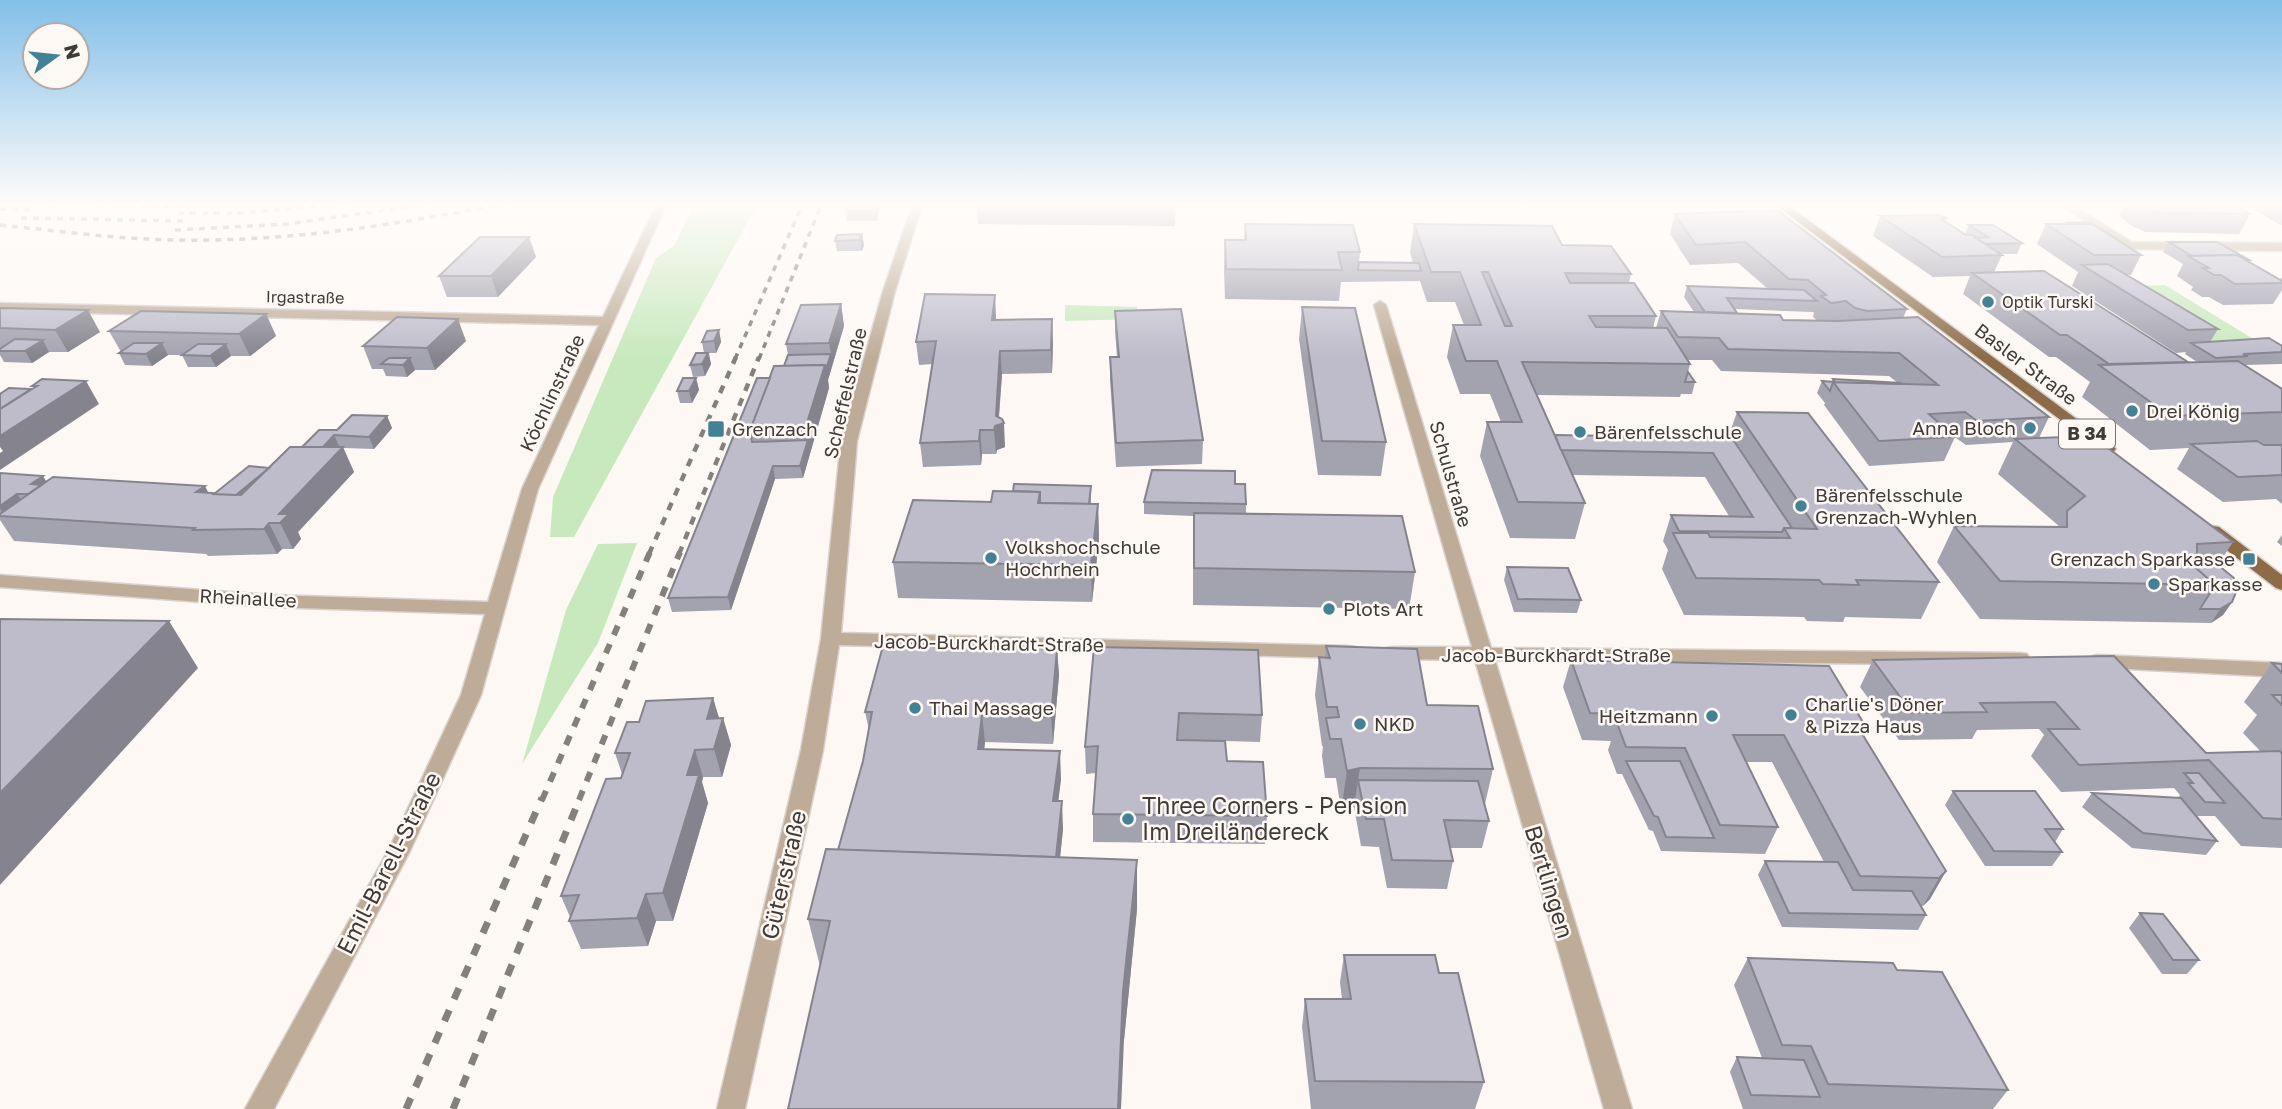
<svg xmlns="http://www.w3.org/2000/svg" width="2282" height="1109" font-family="'Golos Text',sans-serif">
  <rect width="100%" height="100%" fill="#fef8f5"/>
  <g fill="#c8e9bd">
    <polygon points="694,203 758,203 574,537 550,537 553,497 656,258 675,245"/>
    <polygon points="2165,285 2268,348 2204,350 2107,287"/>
    <polygon points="1065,305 1137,307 1138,319 1065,321"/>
    <polygon points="637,543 598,643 522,764 566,610 598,544"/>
  </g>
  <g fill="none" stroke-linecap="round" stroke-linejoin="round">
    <g stroke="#d8d2cf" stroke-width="3">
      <g id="street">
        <polygon points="657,203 667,203 538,489 481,695 410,851 274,1109 245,1109 389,849 461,695 485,614 270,607 0,587 0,575 270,595 488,602 522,489 599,325 0,311 0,303 603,317"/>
        <polygon points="913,203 923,203 895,291 857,441 841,633 1348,646 1355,647 1358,652 1355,657 1348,658 839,645 823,750 745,1109 717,1109 801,750 821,639 841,441 883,291"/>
        <polygon points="2057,203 2070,203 2132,242 2282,243 2282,251 2129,249"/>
        <polygon points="1380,301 1386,305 1491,648 2020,653 2027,654 2030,659 2027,664 2020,665 1495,660 1632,1109 1604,1109 1475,660 1393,659 1386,658 1383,653 1386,648 1393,647 1472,647 1374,305"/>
        <polygon points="2097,655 2282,663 2282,677 2090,667 2087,662 2090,657"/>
      </g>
    </g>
    <g stroke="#d8d2cf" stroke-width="3">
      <g id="primary">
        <polygon points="1773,203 1785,203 2113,446 2116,449 2113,452 2103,452"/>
        <polygon points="2213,526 2219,527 2282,575 2282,590 2276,588 2207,535 2204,531"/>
      </g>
    </g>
    <use href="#street" fill="#bfac98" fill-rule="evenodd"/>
    <use href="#primary" fill="#8d6b47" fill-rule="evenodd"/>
    <g stroke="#86807d" stroke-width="3.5" stroke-dasharray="6 6" stroke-linecap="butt">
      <polyline points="32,203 189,207"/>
      <polyline points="0,209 35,210"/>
      <polyline points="178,213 240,213 352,203"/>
      <polyline points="21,218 189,221"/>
      <path d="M0,225C58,231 117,239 176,240C286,242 397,225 505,203"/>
      <polyline points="175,230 287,224 435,203"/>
      <polyline points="735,359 803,203"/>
      <polyline points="759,359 822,203"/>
    </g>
    <g stroke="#86807d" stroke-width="4.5" stroke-dasharray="8 8" stroke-linecap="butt">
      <polyline points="649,554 736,357"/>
      <polyline points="679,554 759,357"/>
    </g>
    <g stroke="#86807d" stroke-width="6" stroke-dasharray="10 10" stroke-linecap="butt">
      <polyline points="542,800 650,552"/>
      <polyline points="579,800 680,552"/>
    </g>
    <g stroke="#86807d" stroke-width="7" stroke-dasharray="12 12" stroke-linecap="butt">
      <polyline points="406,1109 542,798"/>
      <polyline points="453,1109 580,798"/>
    </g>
  </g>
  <g fill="#a3a2af" fill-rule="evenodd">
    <polygon points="976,203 1176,203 1175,226 978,224"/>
    <polygon points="2125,203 2231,203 2250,214 2239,234 2145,232 2130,225 2119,215"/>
    <polygon points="2251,203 2282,203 2282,225 2279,224 2249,207"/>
    <polygon points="881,205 876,221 847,221 846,211"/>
    <path d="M1675,214L1907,309L1903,318L2049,417L2039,438L2233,542L2218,565L2232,602L2223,615L2211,623L1980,619L1937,562L1954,526L2058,527L2059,526L1998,474L2013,442L1966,445L1953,436L1955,437L1944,461L1869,466L1824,405L1825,403L1817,393L1822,381H1832L1833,379L1898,383L1889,376L1721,371L1712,360H1687L1690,364L1688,372L1695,382L1692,394H1681L1680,397L1537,395L1555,435L1728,438L1737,412L1939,582L1921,619L1845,617L1843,622L1807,621L1804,617L1684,615L1662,569L1668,550L1663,541L1671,515L1729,516L1705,477L1572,475L1585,503L1575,539L1510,538L1480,456L1487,422H1501L1490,394H1460L1447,357L1453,325H1464L1455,302H1427L1420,281L1341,282L1339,301L1225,299L1224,270L1225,240H1244L1245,224L1360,252L1359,262L1413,263L1410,253L1414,224L1562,245L1631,274L1629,283L1656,316L1653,328H1656L1661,311L1694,312L1684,297L1687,286L1768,289L1738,263L1690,265L1670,234ZM1734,309L1813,312L1814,313L1813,317L1818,321L1783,320L1737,313Z"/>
    <polygon points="1880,216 1946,218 1944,221 1964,235 1969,225 2022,243 2017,254 2001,254 2002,255 1994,272 2188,362 2197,362 2185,354 2186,352 2176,353 2072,286 2078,272 2037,244 2046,224 2064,224 2065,223 2118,240 2141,255 2131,275 2128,275 2218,329 2210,342 2282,346 2282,364 2244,365 2282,389 2282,504 2276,499 2223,502 2177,469 2189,448 2150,450 2082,397 2090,382 2056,357 2049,357 1963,294 1970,276 1933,277 1873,236"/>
    <polygon points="862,234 864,245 862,251 837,251 835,241"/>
    <polygon points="529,237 536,257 498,297 447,297 439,276"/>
    <polygon points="2169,242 2249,260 2248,262 2280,280 2282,277 2282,290 2273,304 2223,305 2209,297 2202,297 2191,290 2193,287 2177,276 2183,264 2163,252"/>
    <polygon points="841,304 844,326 828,380 829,388 803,478 775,479 731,610 672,612 668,598 770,378 784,366 788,355 786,344"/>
    <polygon points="1302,307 1386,442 1381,476 1318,475 1299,339"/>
    <polygon points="0,308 100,332 68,352 49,352 32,363 4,362 0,355"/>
    <polygon points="1115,311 1203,440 1202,464 1116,467 1110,380 1110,357 1117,357 1115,332"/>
    <polygon points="266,314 276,336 250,356 231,356 216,367 188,367 182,355 168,355 152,366 125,365 119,353 121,352 109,331"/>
    <polygon points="996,316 996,320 1053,341 1052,373 1002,374 999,418 1005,447 997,450 996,454 982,454 981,465 923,467 920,443 933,364 919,365 916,342"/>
    <polygon points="719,330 721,342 716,353 709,353 711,364 705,376 693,377 690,365 704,353 702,342"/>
    <polygon points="466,341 435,370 415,370 407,377 386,376 383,369 372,369 363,346"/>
    <polygon points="696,378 699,390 692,403 680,403 677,391"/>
    <polygon points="387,416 392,428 374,449 343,448 354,472 298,532 301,539 293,549 282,549 277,554 208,556 206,554 14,541 0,520 0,473 46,482 214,494 269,468 302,447 337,430"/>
    <polygon points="1235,484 1246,504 1246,513 1415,572 1409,609 1193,605 1193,516 1144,514 1144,502"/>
    <polygon points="1091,486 1091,504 1098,504 1099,540 1092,602 898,598 893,562 1013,491"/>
    <polygon points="2282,535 2282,546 2277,542"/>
    <polygon points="1507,567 1581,600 1577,613 1514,612 1504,580"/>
    <polygon points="1326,646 1427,705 1493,769 1485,804 1489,821 1482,848 1450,848 1453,861 1447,889 1387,888 1379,847 1361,846 1354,807 1341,810 1336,778 1325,778 1322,756 1323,746 1322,746 1315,695 1319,657 1325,658"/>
    <polygon points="1094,647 1262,715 1260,742 1225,741 1227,761 1267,816 1265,844 1093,842 1093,814 1096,773 1086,774 1085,747"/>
    <polygon points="1057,649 1059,675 1053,744 985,742 984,750 1061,779 1058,801 1063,829 1060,858 1137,860 1137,909 1124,1040 820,966 808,919 838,850 863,761 869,730 865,712"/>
    <polygon points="2114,656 2206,753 2261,752 2243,733 2257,715 2244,702 2272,663 2282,664 2282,848 2241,846 2215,816 2197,816 2217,841 2206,855 2132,848 2082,807 2092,793 2178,798 2180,795 2174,788 2061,792 2031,756 2044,735 2039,729 1977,730 1972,739 1899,740 1860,687 1873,660"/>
    <polygon points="1571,660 1866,727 1863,735 1946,871 1930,899 1923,906 1921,906 1926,915 1918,930 1782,927 1758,875 1765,861 1824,862 1772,762 1746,762 1778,827 1765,854 1661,851 1653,831 1649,830 1622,774 1617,774 1608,750 1611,741 1582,740 1563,687"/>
    <polygon points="713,698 719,718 723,718 731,745 722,777 703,777 702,782 708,803 673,921 656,921 648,946 581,949 569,921 570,917 561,896 621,778 622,774 615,753"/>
    <polygon points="1953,791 2063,829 2055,842 2062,852 2052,866 1985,866 1945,805"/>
    <polygon points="2140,913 2199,960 2187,974 2162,974 2129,928"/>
    <polygon points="1344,955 1439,973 1484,1082 1475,1109 1311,1109 1302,1027 1305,999 1342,999 1340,982"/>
    <polygon points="1748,958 2008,1090 1993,1109 1743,1109 1730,1072 1737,1057 1762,1058 1734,985"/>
  </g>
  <g fill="#85848e">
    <polygon points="877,203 880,203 881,205 876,221 875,211"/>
    <polygon points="862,234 864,245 862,251 860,240"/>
    <polygon points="529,237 536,257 498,297 491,276"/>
    <polygon points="995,295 996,316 994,342 992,320"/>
    <polygon points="841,304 844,326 828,380 829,388 803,478 800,466 808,442 805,429 825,365 831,354 829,343"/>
    <polygon points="88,310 100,332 68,352 55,330"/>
    <polygon points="266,314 276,336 250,356 239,334"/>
    <polygon points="458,319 466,341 435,370 427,348"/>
    <polygon points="1052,319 1053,341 1052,373 1051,350"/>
    <polygon points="719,330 721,342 716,353 714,341"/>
    <polygon points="43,340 49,352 32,363 25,351"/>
    <polygon points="162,343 168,355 152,366 146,354"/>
    <polygon points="226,344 231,356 216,367 210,356"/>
    <polygon points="1000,351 1002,374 998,425 1004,423 1005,447 997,450 996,454 994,430"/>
    <polygon points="708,353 711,364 705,376 702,364"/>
    <polygon points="410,358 415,370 407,377 403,365"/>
    <polygon points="696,378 699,390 692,403 689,391"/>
    <polygon points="86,381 99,404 0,470 0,453 3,451 0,447 0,436"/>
    <polygon points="387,416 392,428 374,449 369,437"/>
    <polygon points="980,430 982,454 981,465 979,441"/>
    <polygon points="334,435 340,448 323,447"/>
    <polygon points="343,447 354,472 298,532 301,539 293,549 280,523 279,514"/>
    <polygon points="773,466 775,479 731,610 728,597"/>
    <polygon points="270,468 276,480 229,501"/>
    <polygon points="43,476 51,489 31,484"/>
    <polygon points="205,486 214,504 196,492"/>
    <polygon points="17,494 26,506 5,516 0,509 0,506"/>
    <polygon points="1098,504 1099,540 1092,602 1091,565"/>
    <polygon points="269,523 282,549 277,554 264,529"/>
    <polygon points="2232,602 2223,615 2211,623 2220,609"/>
    <polygon points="169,621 198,668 0,885 0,793"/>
    <polygon points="1057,649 1059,675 1053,744 1051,717"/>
    <polygon points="713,698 721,725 723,718 731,745 722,777 714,749 707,719"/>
    <polygon points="982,715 985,742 981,777 978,749"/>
    <polygon points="695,750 703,777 702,782 708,803 673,921 663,893 687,775"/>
    <polygon points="1060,751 1061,779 1055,829 1053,801"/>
    <polygon points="1360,768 1354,807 1341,810 1347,771"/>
    <polygon points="1062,801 1063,829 1057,886 1056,858"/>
    <polygon points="1137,860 1137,909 1124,1040 1121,1109 1118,1109 1123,991"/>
    <polygon points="1946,871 1930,899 1923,906 1939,878"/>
    <polygon points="646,894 656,921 648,946 637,918"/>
  </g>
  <g fill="#bebccb" stroke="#85848e" stroke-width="2" fill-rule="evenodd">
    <polygon points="849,203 877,203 875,211 846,211"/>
    <polygon points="2137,203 2231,203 2250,214 2155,213 2140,205"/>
    <polygon points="1777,210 1907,309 1867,311 1855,308 1846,301 1831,303 1821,296 1826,295 1808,280 1789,279 1745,242 1696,245 1675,214"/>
    <polygon points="1940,215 1946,218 1941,219 1966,235 1972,235 2002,255 1942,257 1880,216"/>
    <polygon points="2090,222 2118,239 2092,224 2067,224 2065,223"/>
    <polygon points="1245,224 1353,225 1360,252 1338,252 1342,270 1226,269 1225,240 1246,240"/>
    <path d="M1414,224L1552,226L1562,245L1611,246L1631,274L1565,273L1570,283H1634L1656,316H1589L1596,327L1667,328L1690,364L1522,362L1585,503L1518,502L1487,422H1522L1497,361H1466L1453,325H1481L1460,272H1431ZM1482,272H1488L1512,326H1505Z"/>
    <polygon points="2046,224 2092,224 2141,255 2094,255"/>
    <polygon points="1969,225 1993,225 2022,243 1986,244 1976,238 1988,237"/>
    <polygon points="862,234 860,240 835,241 837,235"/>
    <polygon points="480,237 529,237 491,276 439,276"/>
    <polygon points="2169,242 2217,242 2249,260 2245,260 2237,255 2192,256"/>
    <polygon points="2237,255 2282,281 2282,283 2235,284 2221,275 2214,275 2203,268 2209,268 2188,256"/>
    <polygon points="1359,262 1419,263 1421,271 1358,270"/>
    <polygon points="2108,264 2218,329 2188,330 2082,265"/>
    <polygon points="2044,271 2188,362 2109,364 2067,335 2060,335 1972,273"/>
    <polygon points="1687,286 1804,290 1817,301 1727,298 1737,313 1705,312"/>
    <polygon points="925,294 995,295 992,320 1052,319 1051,350 1000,351 996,416 1002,419 1004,423 995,426 994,430 980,430 979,441 920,443 936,341 916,342"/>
    <polygon points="841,304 829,343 786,344 801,305"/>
    <polygon points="1302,307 1355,308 1386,442 1322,441"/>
    <polygon points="0,308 88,310 55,330 0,328"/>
    <polygon points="1181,309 1203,440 1116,443 1110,357 1119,357 1115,311"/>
    <polygon points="141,311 266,314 239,334 109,331"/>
    <polygon points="1661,311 1780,315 1783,320 1838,321 1918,317 2049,417 1977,421 1965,412 1929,414 1955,437 1879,441 1833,382 1938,385 1899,353 1728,349 1719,338 1678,337"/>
    <polygon points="397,317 458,319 427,348 363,346"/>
    <polygon points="719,330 714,341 702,342 707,331"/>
    <polygon points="2269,338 2282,346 2282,352 2243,354 2248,356 2216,358 2191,343"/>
    <polygon points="15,339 43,340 25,351 0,351 0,349"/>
    <polygon points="134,343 162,343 146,354 119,353"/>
    <polygon points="198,344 226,344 210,356 182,355"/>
    <polygon points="696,353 708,353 702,364 690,365"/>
    <polygon points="831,354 826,369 825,365 784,366 788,355"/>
    <polygon points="389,358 410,358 403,365 381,364"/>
    <polygon points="2238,361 2282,389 2282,412 2170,416 2099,365"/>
    <polygon points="825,365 805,429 750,430 774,366"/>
    <polygon points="1688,372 1695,382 1685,382"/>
    <polygon points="683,378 696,378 689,391 677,391"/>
    <polygon points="757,378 770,378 750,430 752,442 808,440 800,466 773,466 728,597 668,598"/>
    <polygon points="42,379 86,381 0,436 0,409 37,386 32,386"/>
    <polygon points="1833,379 1901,383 1902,384 1833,382 1830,391 1822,381 1835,382"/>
    <polygon points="9,388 31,389 0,409 0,394"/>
    <polygon points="1737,412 1808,413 1939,582 1856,580 1859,585 1823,584 1819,580 1696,578 1673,533 1708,533 1710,537 1790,538 1784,528 1817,529"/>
    <polygon points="352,415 387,416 369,437 334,435 323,447 302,447 319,430 337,430"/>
    <polygon points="1555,435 1732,438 1792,528 1784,528 1782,532 1679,531 1671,515 1753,517 1713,453 1561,450"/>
    <polygon points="2092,436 2233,542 2197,544 2197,554 2189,560 2215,585 2000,581 1954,526 2067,527 2067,511 2085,496 2015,439"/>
    <polygon points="2257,441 2264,445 2282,445 2282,475 2238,477 2191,444"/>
    <polygon points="290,447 343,447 279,514 289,514 280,523 269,523 264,529 193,530 195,528 0,516 0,514 53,477 205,486 196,492 241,495"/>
    <polygon points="249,466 269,468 236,495 214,494"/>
    <polygon points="1152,470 1235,471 1235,484 1245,484 1246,504 1144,502"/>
    <polygon points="0,474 0,473 43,476 31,484 41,485 28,494 17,494 0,506"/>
    <polygon points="1014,484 1091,486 1089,504 1040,503 1040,492 1013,491"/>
    <polygon points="993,491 1040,492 1038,503 1098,504 1091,565 893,562 913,500 991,502"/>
    <polygon points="1194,513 1402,516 1415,572 1194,568"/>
    <polygon points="2218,565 2234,578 2237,590 2232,602 2220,609 2200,609 2215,585 2195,567"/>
    <polygon points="1507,567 1568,568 1581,600 1518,599"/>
    <polygon points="0,619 169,621 0,793"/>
    <polygon points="884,642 1057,649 1051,717 982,715 978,749 1060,751 1053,801 1062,801 1056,857 838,850 863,761 872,712 865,712"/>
    <polygon points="1326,646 1417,649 1427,705 1478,706 1493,769 1360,768 1347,771 1341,739 1330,739 1326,718 1339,717 1337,707 1327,707 1319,657 1330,658"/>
    <polygon points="1094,647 1258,650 1262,715 1179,713 1177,740 1225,741 1227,761 1263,762 1267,816 1093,814 1098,746 1085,747"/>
    <polygon points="2114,656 2206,753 2280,751 2282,754 2282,819 2263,818 2209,760 2079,765 2048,729 2079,729 2055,702 1980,703 1987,712 1912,713 1873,660"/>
    <polygon points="1571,660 1829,666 1866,727 1858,727 1946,871 1939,878 1860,876 1784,735 1733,735 1778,827 1720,825 1685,748 1626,747 1617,723 1623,724 1619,714 1590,713"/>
    <polygon points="2272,663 2282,664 2282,673"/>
    <polygon points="2272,695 2282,695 2282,705"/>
    <polygon points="713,698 707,719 723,718 714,749 695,750 687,775 699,775 663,893 646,894 637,918 569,921 579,895 561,896 606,779 621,778 630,753 615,753 627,722 639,722 646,701"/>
    <polygon points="1626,761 1680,761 1714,838 1666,837 1658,817 1654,816"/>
    <polygon points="2184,773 2199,773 2225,803 2205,802 2188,783 2193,783"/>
    <polygon points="1358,780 1478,781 1489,821 1444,820 1453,861 1392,860 1384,819 1366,819"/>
    <polygon points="1953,791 2035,791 2063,829 2045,829 2062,852 1994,851"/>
    <polygon points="2092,793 2181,798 2217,841 2143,833"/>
    <polygon points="826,849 1137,860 1123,991 1118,1109 788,1109 830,921 808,919"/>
    <polygon points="1765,861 1838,862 1853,890 1912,891 1926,915 1789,913"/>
    <polygon points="2140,913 2163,914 2199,960 2173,960"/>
    <polygon points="1344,955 1435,955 1439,973 1458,973 1484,1082 1315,1081 1305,999 1351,999"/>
    <polygon points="1748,958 1893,963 1897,970 1942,972 2008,1090 1828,1084 1811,1046 1782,1045"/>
    <polygon points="1737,1057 1804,1060 1820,1097 1751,1095"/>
  </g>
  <linearGradient id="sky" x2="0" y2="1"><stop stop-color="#83bfe9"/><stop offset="0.57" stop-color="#fffcfa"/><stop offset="1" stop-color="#fffcfa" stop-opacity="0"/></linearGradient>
  <rect width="2282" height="358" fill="url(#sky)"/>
  <g fill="#438296" stroke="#fef8f5" stroke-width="2.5">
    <circle cx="1988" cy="302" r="7"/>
    <circle cx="2132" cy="411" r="7"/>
    <circle cx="2030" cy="428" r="7"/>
    <rect x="707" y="420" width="18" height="18" rx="3.5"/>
    <circle cx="1580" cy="432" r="7"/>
    <circle cx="1801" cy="506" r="7"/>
    <circle cx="991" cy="558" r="7"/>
    <rect x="2242" y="552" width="14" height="14" rx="3.5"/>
    <circle cx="2154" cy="584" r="7"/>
    <circle cx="1329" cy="609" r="7"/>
    <circle cx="915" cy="708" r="7"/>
    <circle cx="1791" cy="715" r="7"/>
    <circle cx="1712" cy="716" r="7"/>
    <circle cx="1360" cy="724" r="7"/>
    <circle cx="1128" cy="819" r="7"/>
  </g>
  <g text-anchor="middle" stroke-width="5" stroke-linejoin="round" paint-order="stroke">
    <g font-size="16" fill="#413b38" stroke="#fef8f5">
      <text transform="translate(305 297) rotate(1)" y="6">Irgastraße</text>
    </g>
    <g font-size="16" fill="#413b38" stroke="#fef8f5" text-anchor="start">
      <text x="2002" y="308">Optik Turski</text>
    </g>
    <rect fill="#fef8f5" stroke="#7a7471" stroke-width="2" x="2059" y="419.5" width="56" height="29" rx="5"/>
    <g font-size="18" font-weight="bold" fill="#413b38">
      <text x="2087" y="440">B 34</text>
    </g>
    <g font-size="19" fill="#413b38" stroke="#fef8f5">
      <text transform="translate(2026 364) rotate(37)" y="7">Basler Straße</text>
      <text transform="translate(552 393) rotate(-65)" y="7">Köchlinstraße</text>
      <text transform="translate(845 393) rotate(-77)" y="7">Scheffelstraße</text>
      <text transform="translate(1451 474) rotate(74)" y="7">Schulstraße</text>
      <text transform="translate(248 598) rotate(3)" y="7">Rheinallee</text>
      <text transform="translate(989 643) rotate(1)" y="7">Jacob-Burckhardt-Straße</text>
      <text x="1556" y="662">Jacob-Burckhardt-Straße</text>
    </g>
    <g font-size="19" fill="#413b38" stroke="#fef8f5" text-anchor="start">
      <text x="2146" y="418">Drei König</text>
      <text x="2016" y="435" text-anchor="end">Anna Bloch</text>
      <text x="732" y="436">Grenzach</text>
      <text x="1594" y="439">Bärenfelsschule</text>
      <text x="1815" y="502">Bärenfelsschule<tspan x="1815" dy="22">Grenzach-Wyhlen</tspan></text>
      <text x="1005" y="554">Volkshochschule<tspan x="1005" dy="22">Hochrhein</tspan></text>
      <text x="2235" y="566" text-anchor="end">Grenzach Sparkasse</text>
      <text x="2168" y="591">Sparkasse</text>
      <text x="1343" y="616">Plots Art</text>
      <text x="1805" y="711">Charlie's Döner<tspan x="1805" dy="22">&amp; Pizza Haus</tspan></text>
      <text x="929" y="715">Thai Massage</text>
      <text x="1698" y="723" text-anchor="end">Heitzmann</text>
      <text x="1374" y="731">NKD</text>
    </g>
    <g font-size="23" fill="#413b38" stroke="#fef8f5" text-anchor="start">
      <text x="1142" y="814">Three Corners - Pension<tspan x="1142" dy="26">Im Dreiländereck</tspan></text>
    </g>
    <g font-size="23" fill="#413b38" stroke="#fef8f5">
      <text transform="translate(389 863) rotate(-63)" y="8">Emil-Barell-Straße</text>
      <text transform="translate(784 875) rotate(-77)" y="8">Güterstraße</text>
      <text transform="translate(1549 882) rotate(73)" y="8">Bertlingen</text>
    </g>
  </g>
  <g transform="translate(56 56) rotate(75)"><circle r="33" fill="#fef8f5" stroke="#b2aca9" stroke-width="2"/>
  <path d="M0-5L12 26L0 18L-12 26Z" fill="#438296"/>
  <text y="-10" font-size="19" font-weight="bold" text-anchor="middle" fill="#413b38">N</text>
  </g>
</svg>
